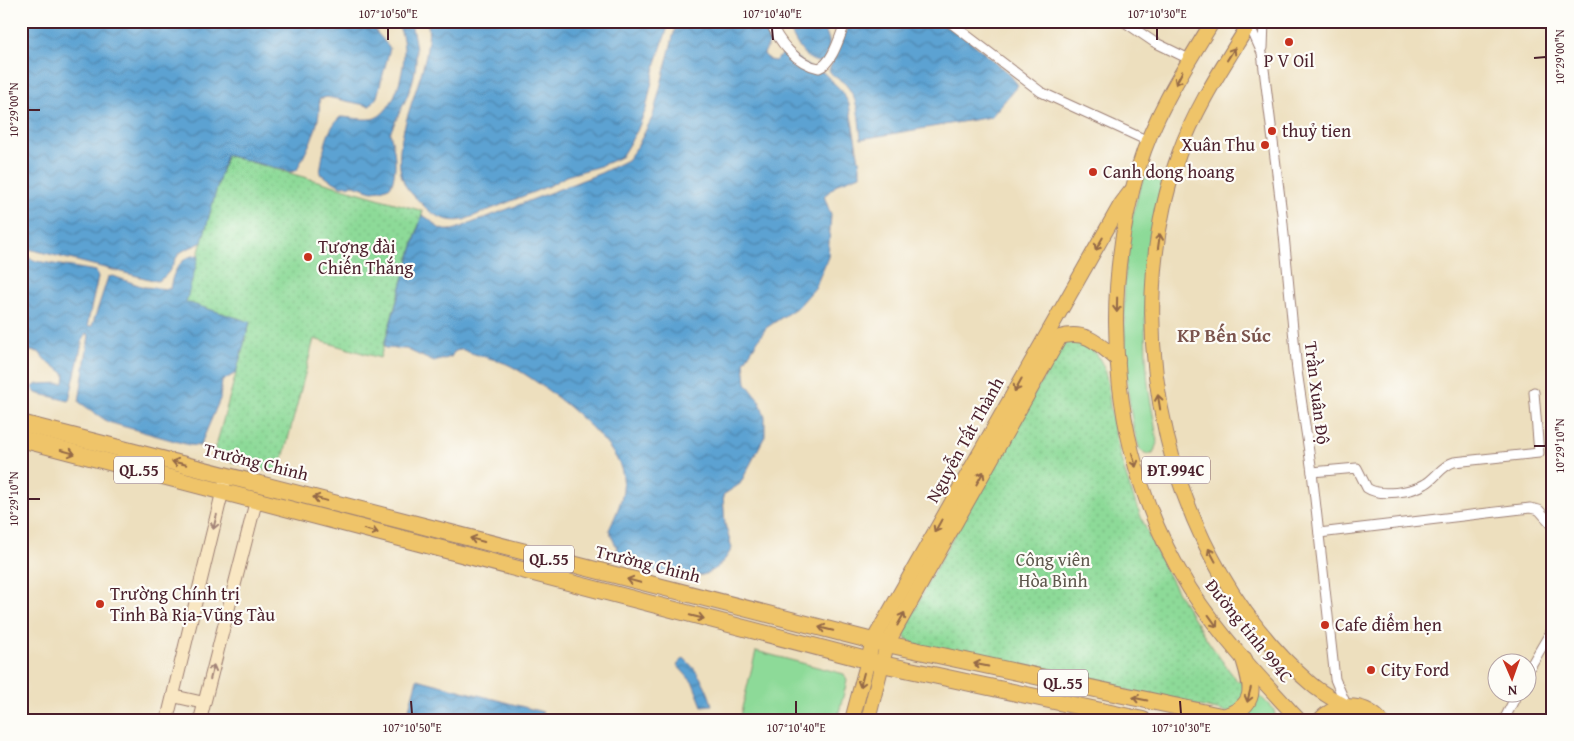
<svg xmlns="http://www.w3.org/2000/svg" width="1574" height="741" font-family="'Gentium Book Plus',serif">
  <defs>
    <pattern id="park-dots" width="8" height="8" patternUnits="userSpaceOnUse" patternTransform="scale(1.25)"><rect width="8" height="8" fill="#8dda98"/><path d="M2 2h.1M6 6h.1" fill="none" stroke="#7bbb83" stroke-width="1.8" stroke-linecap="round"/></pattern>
    <pattern id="water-waves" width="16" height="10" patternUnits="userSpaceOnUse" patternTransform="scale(1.25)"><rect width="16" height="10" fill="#5ca2d2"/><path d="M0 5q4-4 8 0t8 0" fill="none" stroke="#4e83ab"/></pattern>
  </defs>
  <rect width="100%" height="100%" fill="#fdfcf7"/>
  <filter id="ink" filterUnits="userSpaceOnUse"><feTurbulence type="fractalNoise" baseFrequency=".02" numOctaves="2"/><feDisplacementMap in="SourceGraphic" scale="10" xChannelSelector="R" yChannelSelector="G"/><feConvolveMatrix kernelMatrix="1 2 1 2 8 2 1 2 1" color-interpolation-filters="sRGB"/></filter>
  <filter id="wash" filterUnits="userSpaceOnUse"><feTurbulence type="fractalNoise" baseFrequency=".0096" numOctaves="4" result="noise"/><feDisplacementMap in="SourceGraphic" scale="20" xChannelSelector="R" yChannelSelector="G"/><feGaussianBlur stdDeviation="1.12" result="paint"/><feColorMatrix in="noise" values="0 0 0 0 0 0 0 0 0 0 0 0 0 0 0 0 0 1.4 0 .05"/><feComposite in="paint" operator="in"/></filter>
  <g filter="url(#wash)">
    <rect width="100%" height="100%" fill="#eddfbe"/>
    <g fill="#8dda98" stroke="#6c7c62">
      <path d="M1146,171L1163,177V181C1148,244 1142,306 1147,371C1148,395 1155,419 1157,443L1153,454H1147L1140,450C1130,423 1128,392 1126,364C1122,300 1122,232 1146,171Z"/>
      <polygon points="756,651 844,674 847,681 837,720 739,720"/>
      <polygon points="1259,695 1274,710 1276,720 1244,719"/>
    </g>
    <g fill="url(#park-dots)" stroke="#6c7c62">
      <polygon points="226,155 423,211 380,358 314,339 279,474 213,457 250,322 185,302"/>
      <path d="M1067,342C1081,341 1092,346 1099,358C1108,373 1108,388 1110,405C1114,428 1119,454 1126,476C1151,552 1189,619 1238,682L1242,679L1247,692L1231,713L917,645L906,639L904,634L929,580L1061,347Z"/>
    </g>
    <g fill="url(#water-waves)" stroke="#53607e">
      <path d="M21,21H132L144,24L153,21H367L390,48L377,97L370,106L327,97L319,99C322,124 308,147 297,170L291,172L226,155L202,242C196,246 184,249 180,253C171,263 172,275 157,281L21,247Z"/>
      <path d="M394,21H410C425,71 410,89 390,133C395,151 398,167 391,186L381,190L372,191L354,185L341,186L320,174C323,154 325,131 340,117C349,117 366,121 375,118C400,109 415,39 394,21Z"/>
      <path d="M431,21H670L656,63L646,109L637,131L621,157L600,166L566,176L551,185L464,220C449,223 434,217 423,205C417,199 409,192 405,185C383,141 434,73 428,24Z"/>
      <path d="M677,21H768C776,46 771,35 764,54L769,60L775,61L786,50L812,69L824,73L842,91L849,104L860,166V175L839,183L824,196L831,215L828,257L815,288L799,306L766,328L744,362L746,383L759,400L765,416V436L740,484L723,495L725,524L732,548C714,582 689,580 656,571C645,568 629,563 621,554C616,548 612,537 609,530C617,512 627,492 622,472C615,438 541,382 511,366C498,359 476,356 461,349L454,352L451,357L434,362L406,349L385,348L384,345L422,215C437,222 436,234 456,229L601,173L627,160L637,147L653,116Z"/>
      <path d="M785,21H816C831,38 833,42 823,62C802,64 794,36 785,21Z"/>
      <path d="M850,21H937L961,33L1010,75L1018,85L991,117L861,139C859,121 859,100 846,85C841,79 833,78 829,70Z"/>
      <path d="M21,254L36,261L96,271L98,277L88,322V326H92L108,277L113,276L144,287L170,289C172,274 180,255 199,255L186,302L250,322L236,373L222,381L220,399L200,446L189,445L108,422L79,402L89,335L86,333L83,339L69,401L36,393L32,388L37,384L64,383L65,374C53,364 49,367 39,352L21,350Z"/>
      <path d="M684,658C698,671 707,686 712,705L702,706L693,683L677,665Z"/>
      <polygon points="417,679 543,712 538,720 406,720"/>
    </g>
  </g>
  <g filter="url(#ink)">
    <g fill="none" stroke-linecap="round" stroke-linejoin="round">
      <g stroke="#9c7f74" stroke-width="11">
        <g id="street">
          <path d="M770,21C778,41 796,64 819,68C833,63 840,35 846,21"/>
          <polyline points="946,21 952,24 1041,92 1148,141"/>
          <polyline points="1123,21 1154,42 1189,59"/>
          <polyline points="1249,24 1262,53 1282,214 1297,371 1312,472 1335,679 1347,707"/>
          <polyline points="1263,48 1264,21"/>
          <path d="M1312,472L1357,468L1367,488C1380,497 1412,492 1425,484C1436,478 1441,466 1454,462L1539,453L1534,392"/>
          <polyline points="1319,533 1530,508 1539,510 1553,526"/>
          <polyline points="1526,674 1553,628"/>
          <polyline points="1504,720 1517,694"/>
        </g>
      </g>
      <g stroke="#9c7f74" stroke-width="14">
        <g id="secondary">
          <polyline points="173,696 204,703"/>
          <polyline points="167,720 224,485"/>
          <polyline points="200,720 256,501"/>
        </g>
      </g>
      <g stroke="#9c7f74" stroke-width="16">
        <g id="primary">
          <path d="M1213,21C1185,67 1154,115 1139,166C1097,306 1112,464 1190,589C1221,637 1260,678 1299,720"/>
          <path d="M1251,21C1225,64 1196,106 1179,154C1115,329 1168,561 1311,684C1321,693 1335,700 1347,707"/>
          <polyline points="852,720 873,641 1121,204 1130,192"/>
          <path d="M868,720L887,644L1060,337C1087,329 1099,345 1118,360"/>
        </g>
      </g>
      <g stroke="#9c7f74" stroke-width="18">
        <g id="highway">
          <polyline points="21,423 873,641 1239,720"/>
          <polyline points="21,439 882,664 1143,720"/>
          <path d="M1223,717C1258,706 1253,688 1244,659"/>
          <path d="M1321,720C1337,703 1362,703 1379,720"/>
        </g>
      </g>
      <use href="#street" stroke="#fff" stroke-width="9"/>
      <use href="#secondary" stroke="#f9e7c3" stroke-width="12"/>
      <use href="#primary" stroke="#efc469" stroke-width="14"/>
      <use href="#highway" stroke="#efc469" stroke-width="16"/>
    </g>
    <defs><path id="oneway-shaft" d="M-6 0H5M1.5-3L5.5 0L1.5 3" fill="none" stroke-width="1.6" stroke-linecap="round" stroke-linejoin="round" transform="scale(1.25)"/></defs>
    <g stroke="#946947">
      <use href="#oneway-shaft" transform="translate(1231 54) rotate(-58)"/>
      <use href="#oneway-shaft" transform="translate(1179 78) rotate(117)"/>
      <use href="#oneway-shaft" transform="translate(1159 241) rotate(-82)"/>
      <use href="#oneway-shaft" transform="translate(1099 244) rotate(120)"/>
      <use href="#oneway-shaft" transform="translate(1117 305) rotate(91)"/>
      <use href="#oneway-shaft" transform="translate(1018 385) rotate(119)"/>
      <use href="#oneway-shaft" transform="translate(1159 402) rotate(-99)"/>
      <use href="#oneway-shaft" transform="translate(68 452) rotate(15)"/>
      <use href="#oneway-shaft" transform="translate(1134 460) rotate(75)"/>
      <use href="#oneway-shaft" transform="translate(179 463) rotate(-166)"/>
      <use href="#oneway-shaft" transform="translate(980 478) rotate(-61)"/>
      <use href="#oneway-shaft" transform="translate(320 499) rotate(-165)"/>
      <use href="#oneway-shaft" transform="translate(938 526) rotate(119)"/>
      <use href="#oneway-shaft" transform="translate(371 531) rotate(15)"/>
      <use href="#oneway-shaft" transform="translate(477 540) rotate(-165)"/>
      <use href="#oneway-shaft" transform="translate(1212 555) rotate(-118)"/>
      <use href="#oneway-shaft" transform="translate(634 581) rotate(-165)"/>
      <use href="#oneway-shaft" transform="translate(697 617) rotate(14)"/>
      <use href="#oneway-shaft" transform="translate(901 619) rotate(-61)"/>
      <use href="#oneway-shaft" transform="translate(1213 621) rotate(54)"/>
      <use href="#oneway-shaft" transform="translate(826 629) rotate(-166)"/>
      <use href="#oneway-shaft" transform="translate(981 665) rotate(-168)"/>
      <use href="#oneway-shaft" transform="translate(862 680) rotate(105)"/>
      <use href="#oneway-shaft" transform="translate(1249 695) rotate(104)"/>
      <use href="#oneway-shaft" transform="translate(1140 699) rotate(-168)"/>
    </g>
    <g stroke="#a28377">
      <use href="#oneway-shaft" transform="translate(215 522) rotate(104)"/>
      <use href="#oneway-shaft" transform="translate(212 672) rotate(-76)"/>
    </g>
  </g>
  <path fill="none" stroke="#4a1f2b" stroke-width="2" d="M388,28V40M772,28L773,40M1157,28V40M1534,58L1546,57M28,110H40M1534,446H1546M28,499H40M411,701L412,714M796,701V714M1180,701L1181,714"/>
  <g fill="#c8321e" stroke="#fdfcf7" stroke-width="2">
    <circle cx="1289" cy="42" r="5"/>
    <circle cx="1272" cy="131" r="5"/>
    <circle cx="1265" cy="145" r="5"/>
    <circle cx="1093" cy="172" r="5"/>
    <circle cx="308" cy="257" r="5"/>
    <circle cx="100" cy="604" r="5"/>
    <circle cx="1325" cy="625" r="5"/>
    <circle cx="1371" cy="670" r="5"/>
  </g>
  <g text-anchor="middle" stroke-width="4.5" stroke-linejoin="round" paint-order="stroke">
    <g fill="#fdfcf7" stroke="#806168" stroke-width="1">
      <rect x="114" y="456.5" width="50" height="27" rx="4"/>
      <rect x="1142" y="456.5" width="68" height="27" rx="4"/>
      <rect x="524" y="545.5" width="50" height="27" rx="4"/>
      <rect x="1038" y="669.5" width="50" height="27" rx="4"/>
    </g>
    <g font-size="16" font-weight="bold" fill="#4a1f2b">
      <text x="139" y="476">QL.55</text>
      <text x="1176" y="476">ĐT.994C</text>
      <text x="549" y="565">QL.55</text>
      <text x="1063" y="689">QL.55</text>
    </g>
    <g font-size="18" fill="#4a1f2b" stroke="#fdfcf7" text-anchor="start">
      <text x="1289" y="67" text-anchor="middle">P V Oil</text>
      <text x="1282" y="137">thuỷ tien</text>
      <text x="1255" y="151" text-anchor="end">Xuân Thu</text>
      <text x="1103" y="178">Canh dong hoang</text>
      <text x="318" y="253">Tượng đài<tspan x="318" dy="21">Chiến Thắng</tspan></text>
      <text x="110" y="600">Trường Chính trị<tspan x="110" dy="21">Tỉnh Bà Rịa-Vũng Tàu</tspan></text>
      <text x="1335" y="631">Cafe điểm hẹn</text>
      <text x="1381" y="676">City Ford</text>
    </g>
    <g font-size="18" fill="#4a1f2b" stroke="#fdfcf7">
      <text transform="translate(1317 393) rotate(83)" y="6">Trần Xuân Độ</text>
      <text transform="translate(965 440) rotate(-61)" y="6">Nguyễn Tất Thành</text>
      <text transform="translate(256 462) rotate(14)" y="6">Trường Chinh</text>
      <text transform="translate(648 564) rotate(14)" y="6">Trường Chinh</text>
      <text transform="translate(1249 631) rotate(51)" y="6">Đường tỉnh 994C</text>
    </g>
    <g font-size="18" fill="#5e574c" stroke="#fdfcf7">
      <text x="1053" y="566">Công viên<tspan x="1053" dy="21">Hòa Bình</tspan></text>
    </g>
    <g font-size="19" font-weight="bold" fill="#7b544d" stroke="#fdfcf7">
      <text x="1224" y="342">KP Bến Súc</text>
    </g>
  </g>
  <rect width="1574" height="741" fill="none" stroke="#fdfcf7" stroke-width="55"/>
  <g transform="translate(1512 678) rotate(178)"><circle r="24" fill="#fdfcf7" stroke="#b5a4a5"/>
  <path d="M0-4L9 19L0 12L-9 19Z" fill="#c8321e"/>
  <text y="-8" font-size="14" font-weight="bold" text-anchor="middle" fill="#4a1f2b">N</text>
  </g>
  <rect x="28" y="28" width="1518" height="686" fill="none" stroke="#4a1f2b" stroke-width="2"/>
  <g font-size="12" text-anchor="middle" fill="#4a1f2b">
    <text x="388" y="18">107°10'50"E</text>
    <text x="772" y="18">107°10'40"E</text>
    <text x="1157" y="18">107°10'30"E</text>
    <text transform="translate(1560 57) rotate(-90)" y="4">10°29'00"N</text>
    <text transform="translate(14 110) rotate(-90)" y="4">10°29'00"N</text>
    <text transform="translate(1560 446) rotate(-90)" y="4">10°29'10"N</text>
    <text transform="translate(14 499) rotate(-90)" y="4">10°29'10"N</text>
    <text x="412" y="732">107°10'50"E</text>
    <text x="796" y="732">107°10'40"E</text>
    <text x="1181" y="732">107°10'30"E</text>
  </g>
</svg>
